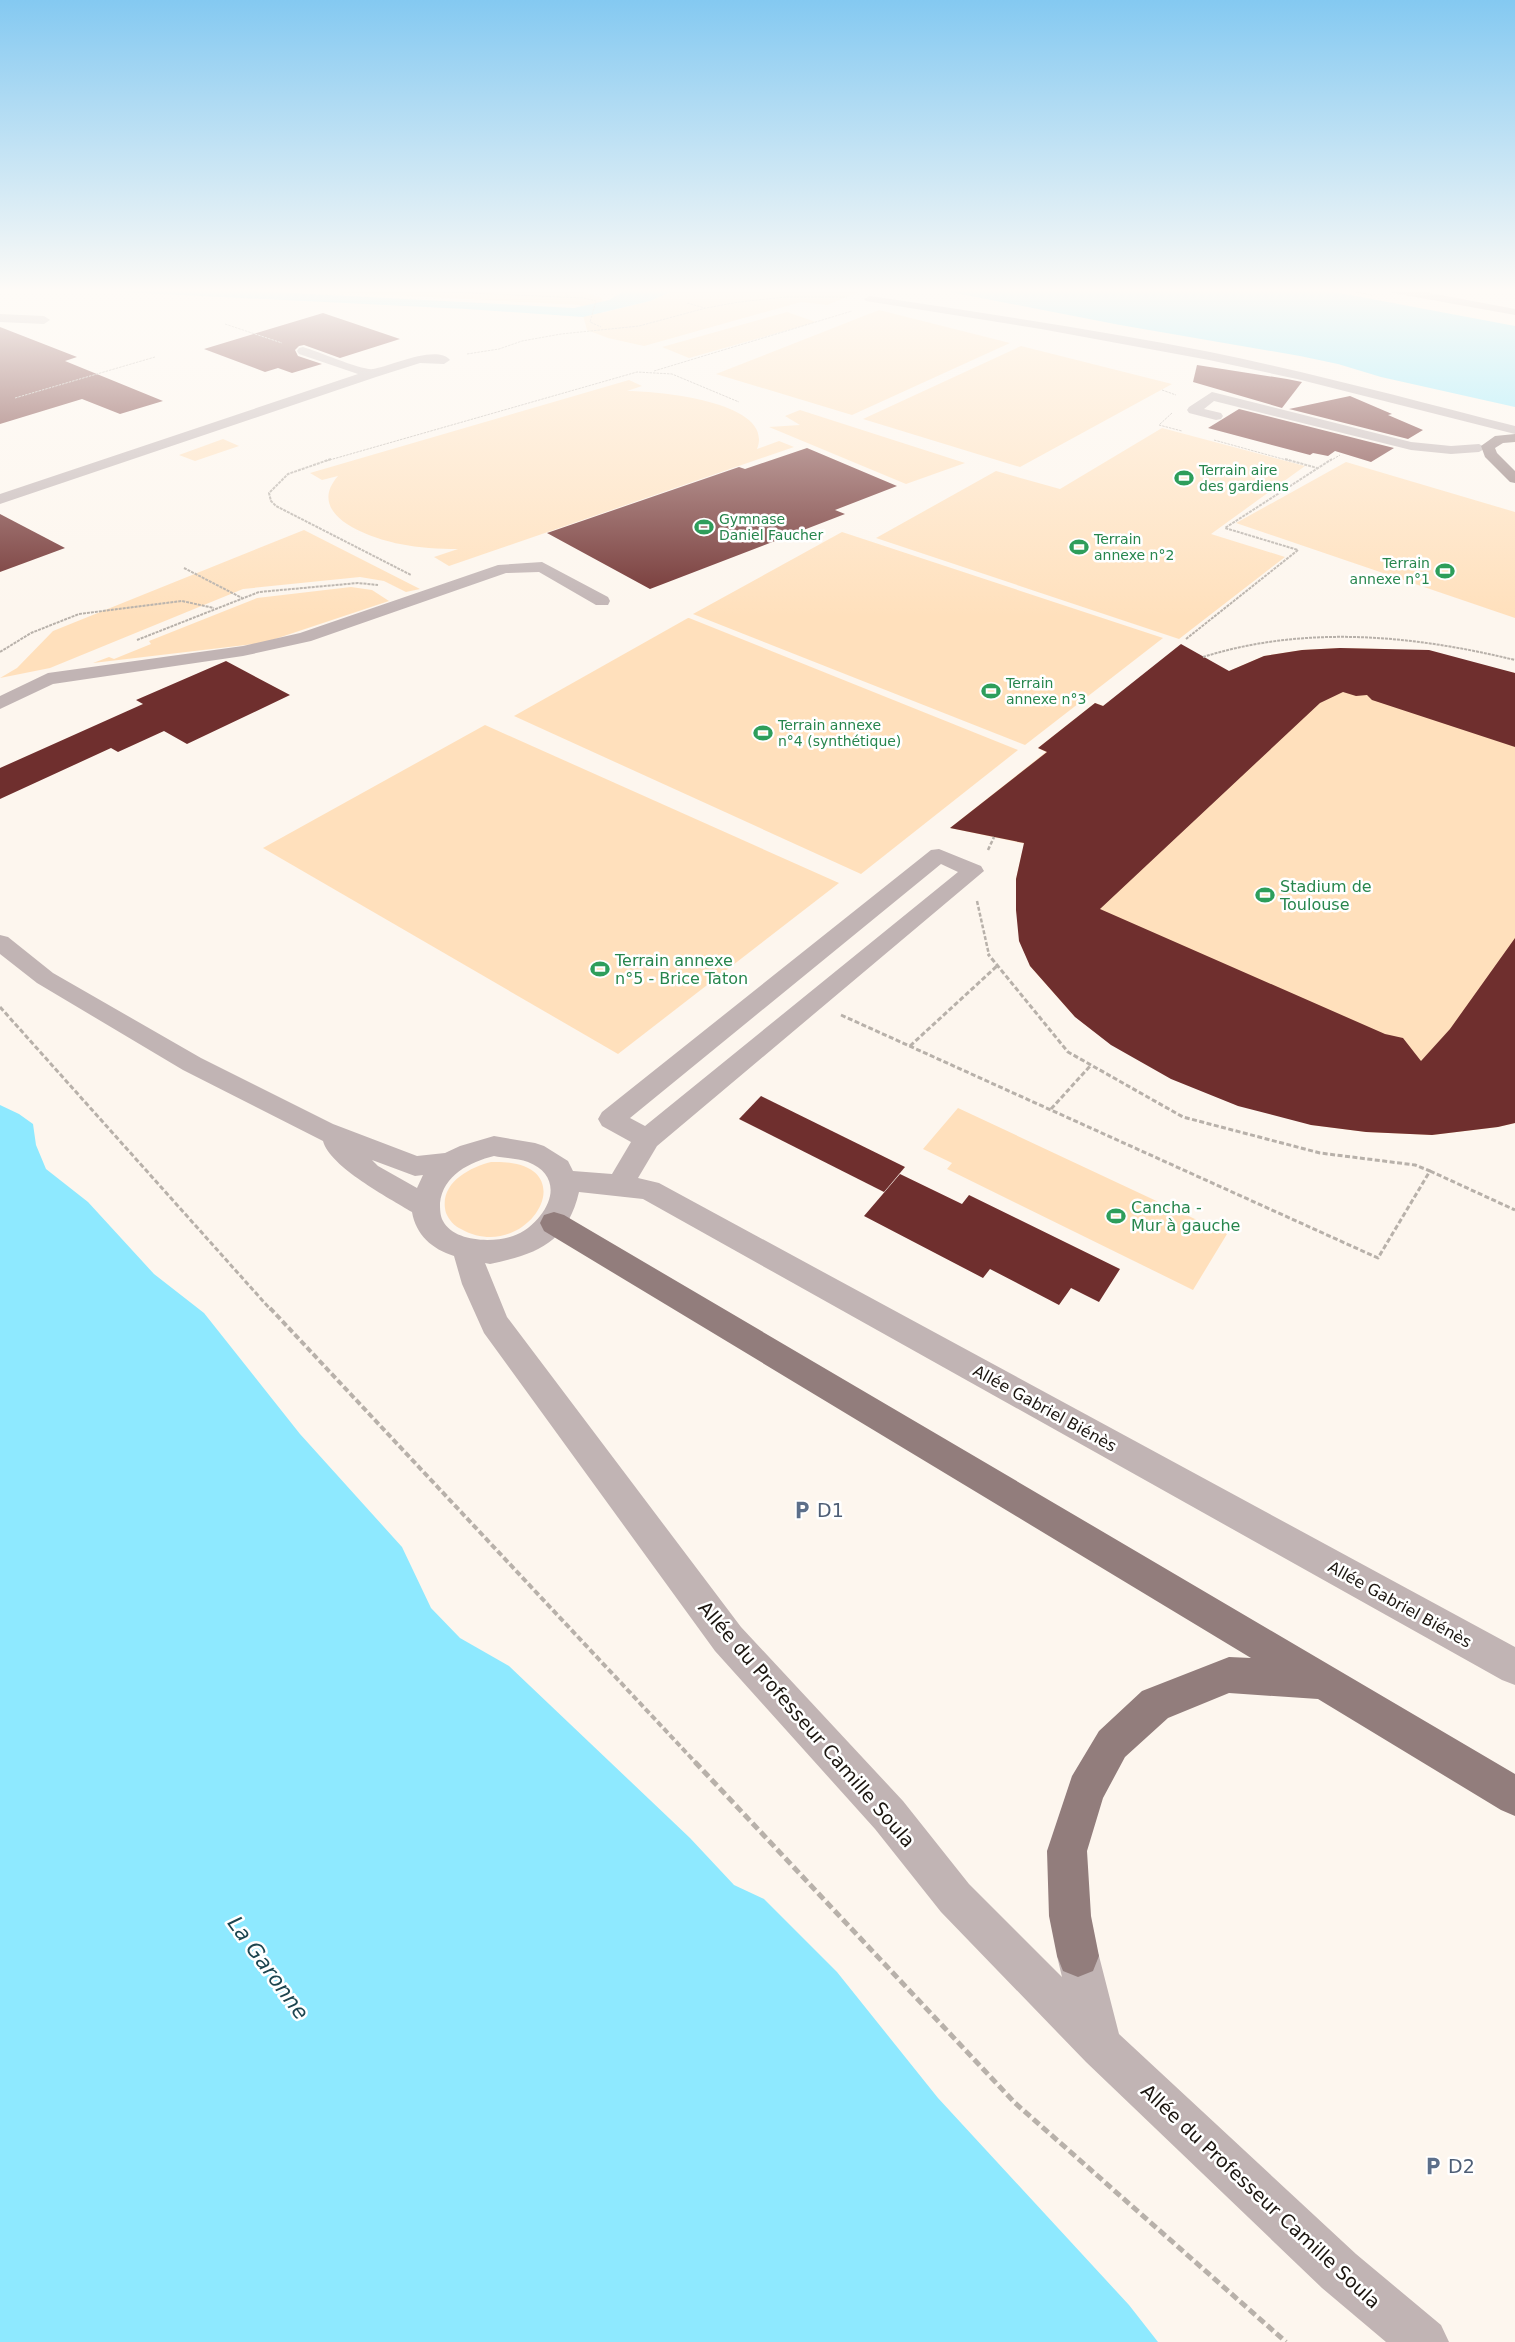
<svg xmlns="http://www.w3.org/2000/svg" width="1515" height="2342" font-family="'DejaVu Sans',sans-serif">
  <rect width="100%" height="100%" fill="#fdf6ee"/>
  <g fill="#ffe0bc">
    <polygon points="296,290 578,290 602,298 602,313 650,301 675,290 863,290 827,305 801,302 644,346 608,338 587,330 580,305"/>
    <polygon points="879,310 1010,343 852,415 716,374"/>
    <polygon points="787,312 816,322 689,358 662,347"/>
    <polygon points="1021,346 1172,384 1020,467 863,419"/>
    <path d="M629,380L642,386L627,391C655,391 776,401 757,449L779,441L794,447L449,566L434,557L458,549C439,549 419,548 400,544C369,538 304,515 338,476L322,480L310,473Z"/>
    <polygon points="800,410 965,463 906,484 769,427 800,425 785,416"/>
    <polygon points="1162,428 1305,466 1211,534 1285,557 1179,639 876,538 996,471 1060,489"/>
    <polygon points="223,439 239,446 195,461 179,455"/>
    <polygon points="1346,462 1515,512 1515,618 1236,523"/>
    <polygon points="304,530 420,589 406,592 384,581 360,577 243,589 50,668 0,678 17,668 53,631"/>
    <polygon points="842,532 1163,638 1025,745 693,614"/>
    <polygon points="351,587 372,590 389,601 263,643 93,663 109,657 114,659 151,644 149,641 257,598"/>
    <polygon points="688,618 689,618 1018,750 861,874 514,716"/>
    <polygon points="1340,648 1385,649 1429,654 1515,673 1515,1123 1498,1127 1432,1135 1366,1132 1311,1125 1075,1017 1030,966 1016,910 1016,879 1022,853 1026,844 950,828 1046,752 1038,748 1095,703 1104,706 1229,671 1264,656 1302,650"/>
    <polygon points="485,725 839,883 618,1054 263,848"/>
    <polygon points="958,1108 1227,1234 1193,1290 947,1169 952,1163 923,1149"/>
    <path d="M491,1162C592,1158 528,1267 461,1229C454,1226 449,1220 446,1213C438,1184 468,1168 491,1162Z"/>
  </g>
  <g fill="#8ee9ff">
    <polygon points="81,290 235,290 574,308 609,300 626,290 675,290 650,301 583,317 466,309"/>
    <polygon points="940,290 1324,290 1515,326 1515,407 1381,377 1338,364 1300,356 1120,325"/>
    <polygon points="0,1105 19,1114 33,1124 36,1145 46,1169 88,1202 154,1274 204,1313 300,1434 402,1547 431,1608 460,1638 509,1666 690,1838 734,1885 764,1899 837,1972 938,2098 1129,2305 1158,2342 0,2342"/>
  </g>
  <g fill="#6f2f2e">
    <polygon points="323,313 400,339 340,358 304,345 299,346 295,350 298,356 322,364 292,373 278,368 265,372 204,349"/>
    <polygon points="0,327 77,357 65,361 163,401 120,414 82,399 0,424"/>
    <polygon points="1197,365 1287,379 1302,382 1282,408 1193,382"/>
    <polygon points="1350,396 1392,414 1388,415 1423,430 1408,439 1289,409"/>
    <polygon points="1239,409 1394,448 1371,462 1335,451 1328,456 1313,453 1310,455 1208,428"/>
    <polygon points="807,448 897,486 835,510 845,514 650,589 547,533 739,467 745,469"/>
    <polygon points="0,514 65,548 0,572"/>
    <polygon points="1181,644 1229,671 1264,656 1302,650 1340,648 1429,650 1515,673 1515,747 1372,700 1367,695 1356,696 1343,692 1320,703 1100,909 1385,1034 1403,1038 1421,1061 1450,1029 1515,938 1515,1123 1498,1127 1432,1135 1366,1132 1311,1125 1238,1106 1171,1079 1111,1045 1075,1017 1030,966 1019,941 1016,910 1016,879 1024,843 950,828 1047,752 1038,748 1095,703 1103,706"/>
    <polygon points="226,661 290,695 187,744 164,731 118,752 111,748 0,799 0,768 143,704 136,700"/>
    <polygon points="761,1096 905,1167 884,1192 739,1119"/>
    <polygon points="900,1174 962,1204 969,1195 1120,1269 1099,1302 1071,1288 1059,1305 990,1269 983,1278 864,1216"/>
  </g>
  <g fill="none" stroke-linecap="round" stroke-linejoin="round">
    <g stroke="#b8b1aa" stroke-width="1" stroke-dasharray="2.5 1" stroke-linecap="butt">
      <polyline points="402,290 584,298 596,301 590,322 601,327"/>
      <polyline points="563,290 568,296"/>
      <polyline points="1346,290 1372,295"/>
      <polyline points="687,303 705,308"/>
      <polyline points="225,324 282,343"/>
      <polyline points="467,354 499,349 522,341 561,334 639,326 706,308 739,302 786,297 847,297"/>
      <polyline points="654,371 852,311"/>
      <polyline points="1162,390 1176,395"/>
      <polyline points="15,398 155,357"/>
      <polyline points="1172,413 1159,425 1182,431"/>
      <polyline points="1214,440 1290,461"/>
      <polyline points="326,461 637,372 672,374 739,402"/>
      <polyline points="1330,461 1340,455"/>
    </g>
    <g stroke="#b8b1aa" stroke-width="2" stroke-dasharray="3 1" stroke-linecap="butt">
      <polyline points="331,459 288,474 269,493 271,501 276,506 411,575"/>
      <polyline points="1285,459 1317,468"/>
      <polyline points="184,568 242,598"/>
      <polyline points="1186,639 1298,550 1225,528 1332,459"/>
      <polyline points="137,640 259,592 358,583 378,585"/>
      <polyline points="0,652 31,633 79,614 182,601 214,608"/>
      <path d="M1203,657C1305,625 1412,635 1515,660"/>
    </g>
    <g stroke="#b8b1aa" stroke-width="2.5" stroke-dasharray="4 2" stroke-linecap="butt">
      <polyline points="988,850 994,837"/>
      <polyline points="977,901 989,955"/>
    </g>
    <g stroke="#b8b1aa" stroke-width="3" stroke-dasharray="5 2.5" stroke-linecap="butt">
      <polyline points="0,1007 271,1310"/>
      <polyline points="841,1015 1378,1258 1430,1171 1415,1165 1320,1153 1183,1117 1068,1052 988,954"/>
      <polyline points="910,1046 997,966"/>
      <polyline points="1051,1109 1091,1065"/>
      <polyline points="1430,1171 1515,1210"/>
    </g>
    <polyline stroke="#b8b1aa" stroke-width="4" stroke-dasharray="6 3" stroke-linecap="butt" points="270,1308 696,1763"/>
    <polyline stroke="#b8b1aa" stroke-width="5" stroke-dasharray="8 4" stroke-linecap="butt" points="695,1762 1015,2103 1286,2342"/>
    <g fill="#c1b4b4" fill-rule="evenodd">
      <polygon points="1388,290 1414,290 1515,309 1515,315 1393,293"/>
      <path d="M870,296C984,313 1097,330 1210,352C1312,373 1413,400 1515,426V434L1297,379L1209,360L1041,329L866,301L864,299Z"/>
      <polygon points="0,314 44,316 50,320 44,324 0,322"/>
      <path d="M303,347C317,351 363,371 373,369C390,367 436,344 450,360L444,364L420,363L376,377L0,504V494L358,374L299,354L297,351L299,348Z"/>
      <polygon points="1212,392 1411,442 1451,446 1479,444 1486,448 1479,452 1451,454 1411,450 1214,401 1204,409 1221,413 1223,416 1221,419 1216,420 1189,413 1187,410 1189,407"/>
      <polygon points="542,562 608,597 610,601 608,605 596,605 539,572 506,573 311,641 243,656 53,684 0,709 0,696 48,673 243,646 300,633 498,565"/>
      <path d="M939,849L981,866L984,871L657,1146L638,1178L659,1183L1515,1647V1685L1502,1680L643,1199L579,1192C567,1243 537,1254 490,1264L485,1263L507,1317L741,1627L903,1801L969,1884L1062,1977L1057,1956L1063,1941L1078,1935L1093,1941L1099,1956L1119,2034L1356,2254L1441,2325L1449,2342H1386L1322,2288L1086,2062L941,1912L875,1829L715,1651L484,1333L462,1284L454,1256C432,1249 416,1235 412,1212C389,1198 330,1167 323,1141L183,1070L37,983L0,954V935L8,937L53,973L201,1058L333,1124L417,1156L445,1153L460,1146L494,1136L535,1143L544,1146L568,1161L573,1171L612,1174L631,1142L602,1126L598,1119L602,1112L931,850ZM941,864L958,872L645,1126L630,1118ZM494,1156C504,1158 518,1158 528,1162C554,1172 557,1195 540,1216C534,1224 523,1233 513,1236C493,1243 454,1242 443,1221C440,1216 440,1208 440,1203C443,1175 470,1162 494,1156ZM372,1160L415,1176L423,1175L417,1188L378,1166Z"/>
    </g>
    <g fill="#927d7c" fill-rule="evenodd">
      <polygon points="1515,434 1515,442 1503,443 1495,448 1497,453 1515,471 1515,483 1510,482 1485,457 1481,446 1495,436"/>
      <polygon points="554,1212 564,1215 1515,1774 1515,1816 1501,1810 1318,1699 1229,1693 1168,1718 1125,1757 1103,1798 1087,1851 1091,1916 1099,1956 1093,1971 1078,1977 1063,1971 1057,1956 1049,1916 1047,1851 1072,1776 1099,1731 1142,1691 1229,1657 1251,1658 544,1231 540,1223 544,1215"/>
    </g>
  </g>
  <linearGradient id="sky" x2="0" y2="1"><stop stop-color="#84c9f1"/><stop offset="0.47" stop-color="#fefbf7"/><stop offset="1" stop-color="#fefbf7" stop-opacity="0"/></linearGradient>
  <rect width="1515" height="618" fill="url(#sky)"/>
  <defs>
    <g id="stadium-bare" transform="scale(1.5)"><path d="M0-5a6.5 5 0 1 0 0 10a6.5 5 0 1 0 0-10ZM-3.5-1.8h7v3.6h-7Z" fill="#2e9e5b" stroke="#fff" stroke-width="2.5" paint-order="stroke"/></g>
    <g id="parking-bare" transform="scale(1.5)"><path d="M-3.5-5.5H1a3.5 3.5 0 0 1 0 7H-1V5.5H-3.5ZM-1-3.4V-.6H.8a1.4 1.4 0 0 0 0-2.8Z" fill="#5c6f8a" stroke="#fff" stroke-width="2.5" paint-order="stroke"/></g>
  </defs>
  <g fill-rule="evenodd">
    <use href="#stadium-bare" x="1184" y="478"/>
    <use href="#stadium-bare" x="704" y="527"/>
    <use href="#stadium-bare" x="1079" y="547"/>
    <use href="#stadium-bare" x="1445" y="571"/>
    <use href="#stadium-bare" x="991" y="691"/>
    <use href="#stadium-bare" x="763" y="733"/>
    <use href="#stadium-bare" x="1265" y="895"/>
    <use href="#stadium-bare" x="600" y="969"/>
    <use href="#stadium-bare" x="1116" y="1216"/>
    <use href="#parking-bare" x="802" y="1510"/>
    <use href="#parking-bare" x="1433" y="2166"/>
  </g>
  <g text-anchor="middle" stroke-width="5" stroke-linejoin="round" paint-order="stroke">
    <g font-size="14" fill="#27864d" stroke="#fff" text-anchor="start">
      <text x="1199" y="475">Terrain aire<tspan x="1199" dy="16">des gardiens</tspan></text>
      <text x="719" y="524">Gymnase<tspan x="719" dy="16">Daniel Faucher</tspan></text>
      <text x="1094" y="544">Terrain<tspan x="1094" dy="16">annexe n°2</tspan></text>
      <text x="1430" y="568" text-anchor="end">Terrain<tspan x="1430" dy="16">annexe n°1</tspan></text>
      <text x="1006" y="688">Terrain<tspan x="1006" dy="16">annexe n°3</tspan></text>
      <text x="778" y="730">Terrain annexe<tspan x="778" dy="16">n°4 (synthétique)</tspan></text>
    </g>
    <g font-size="16" fill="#27864d" stroke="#fff" text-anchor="start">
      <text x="1280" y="892">Stadium de<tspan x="1280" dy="18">Toulouse</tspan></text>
      <text x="615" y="966">Terrain annexe<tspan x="615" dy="18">n°5 - Brice Taton</tspan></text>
      <text x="1131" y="1213">Cancha -<tspan x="1131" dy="18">Mur à gauche</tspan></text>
    </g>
    <g font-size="16" fill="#1b150f" stroke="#fff">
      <text transform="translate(1045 1408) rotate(29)" y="6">Allée Gabriel Biénès</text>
      <text transform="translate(1400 1604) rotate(29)" y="6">Allée Gabriel Biénès</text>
    </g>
    <g font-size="19" fill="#4e5e75" stroke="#fff" text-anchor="start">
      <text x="817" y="1517">D1</text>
      <text x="1448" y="2173">D2</text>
    </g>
    <g font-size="19" fill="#1b150f" stroke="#fff">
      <text transform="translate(807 1724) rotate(49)" y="7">Allée du Professeur Camille Soula</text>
      <text transform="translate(1261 2196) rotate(43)" y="7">Allée du Professeur Camille Soula</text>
    </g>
    <g font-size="21" font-style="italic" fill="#1c454f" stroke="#fff">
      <text transform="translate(268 1968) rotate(54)" y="7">La Garonne</text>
    </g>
  </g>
</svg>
